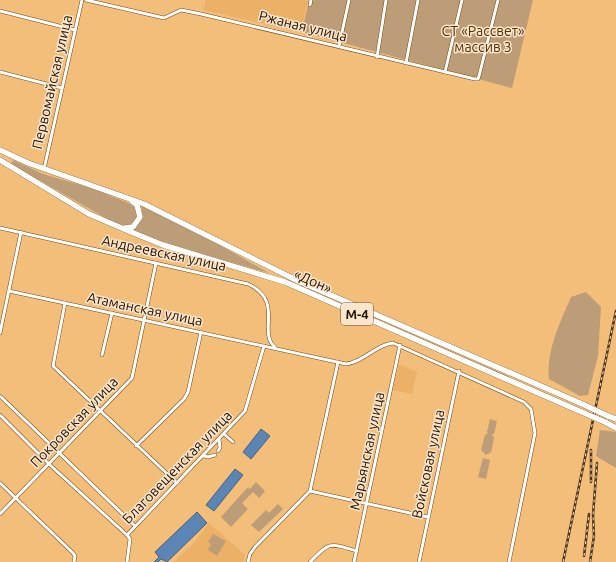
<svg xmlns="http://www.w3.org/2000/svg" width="616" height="562" font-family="Ubuntu,sans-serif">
  <rect width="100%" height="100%" fill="#f3bd7a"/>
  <g fill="#ecb166">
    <polygon points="206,0 308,0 301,32 203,10"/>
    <polygon points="399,364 417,372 412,394 393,390"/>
    <polygon points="209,523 245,555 243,562 174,562 195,542"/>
  </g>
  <g fill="#bd9d77">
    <polygon points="309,0 533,0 512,88 302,32"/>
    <polygon points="13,160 43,174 94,189 133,205 137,209 136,221 126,226 118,225 11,164"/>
    <path d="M141,205L177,221L269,273L171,245L131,229C141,223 144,216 141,205Z"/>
    <path d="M586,292L601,307L598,356L588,395L580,396L549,379C546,351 560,323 571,297Z"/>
    <polygon points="490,419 497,421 494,434 492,434 494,438 491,452 486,455 481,450 485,435 488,433 487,432"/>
    <polygon points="600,430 616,432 616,468 596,456"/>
    <polygon points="483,458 490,460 486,479 478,477"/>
    <polygon points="256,482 265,491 259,498 253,492 242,503 248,509 231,527 221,517 248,487 250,489"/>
    <polygon points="278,504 283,509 259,532 251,525 266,510 269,513"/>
    <polygon points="213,534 226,541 217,556 208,550 211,544 208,542"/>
  </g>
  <g fill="#5a85b4" stroke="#49627e">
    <polygon points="261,429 270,436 251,459 243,452"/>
    <polygon points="235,469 243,475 214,511 206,505"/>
    <polygon points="197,512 207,523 167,562 161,559 158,562 154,562 159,557 155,552"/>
  </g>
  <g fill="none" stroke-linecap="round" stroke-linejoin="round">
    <g stroke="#6f4a14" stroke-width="4">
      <g id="street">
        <polyline points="86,0 164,18 181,10 201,14 475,79 478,79 479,76 498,0"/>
        <polyline points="310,5 311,0"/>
        <polyline points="0,11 75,30"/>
        <polyline points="339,46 349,0"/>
        <polyline points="377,57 386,0"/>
        <polyline points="406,63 418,0"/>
        <polyline points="0,72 62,88"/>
        <polyline points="445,72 462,0"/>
        <polyline points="44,169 82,0"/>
        <path d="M0,228L248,284C285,301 257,333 275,347"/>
        <path d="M9,291L346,364C364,362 375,345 393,343L524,402L531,409L535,433L509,562"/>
        <polyline points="65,303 53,366 177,483"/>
        <polyline points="0,333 21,232"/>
        <polyline points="102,355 112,313"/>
        <polyline points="0,396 134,525"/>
        <polyline points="0,415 50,465 127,535 130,539 127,562"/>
        <polyline points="224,434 233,442"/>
        <polyline points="136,446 184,399 188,392 201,332"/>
        <polyline points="218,451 220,448 219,439"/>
        <polyline points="204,456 208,457 215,455"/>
        <polyline points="0,483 73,553 75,556 74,562"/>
        <polyline points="310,491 428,517"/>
        <polyline points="0,514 132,378 156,263"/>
        <polyline points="127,535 245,411 264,346"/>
        <polyline points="248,562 250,554 255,547 310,491 338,362"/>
        <path d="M310,562C331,541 328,543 357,551"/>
        <polyline points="354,562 400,345"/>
        <polyline points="419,562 459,371"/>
      </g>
    </g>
    <g stroke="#6f4a14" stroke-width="6">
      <g id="highway">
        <polyline points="0,150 28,163 144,204 296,280 580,403"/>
        <polyline points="0,160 89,214 131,232 163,245 285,282 577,410"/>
        <polyline points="125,228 133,227 140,217 137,205 132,201"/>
        <polyline points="608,416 616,419"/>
        <polyline points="605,422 616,428"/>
      </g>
    </g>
    <use href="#street" stroke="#fff" stroke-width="3"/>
    <use href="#highway" stroke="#fff" stroke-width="5.5"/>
    <g stroke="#4d351a" stroke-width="2.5">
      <g id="rail">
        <polyline points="591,450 591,482"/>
        <polyline points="584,556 589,514"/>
        <polyline points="563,562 616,311"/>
        <polyline points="590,562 594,536 593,515 597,463"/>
      </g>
    </g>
    <use href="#rail" stroke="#fbe5cb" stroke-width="1" stroke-dasharray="3" stroke-linecap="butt"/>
    <g stroke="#6f4a14" stroke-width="6" stroke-linecap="butt">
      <g id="highway-bridge">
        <polyline points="580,403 608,416"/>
        <polyline points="577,410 605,422"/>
      </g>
    </g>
    <use href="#highway-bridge" stroke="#fff" stroke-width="5.5"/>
  </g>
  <g text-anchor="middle" stroke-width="3" stroke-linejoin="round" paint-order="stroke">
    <rect fill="#fbe5cb" stroke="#62513d" stroke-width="1" x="341" y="303" width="32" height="22" rx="3"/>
    <g font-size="13" font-weight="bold" fill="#211100">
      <text x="357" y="319">М-4</text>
    </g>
    <g font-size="14" fill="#211100" stroke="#fbe5cb">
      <text transform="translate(303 26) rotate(14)" y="5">Ржаная улица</text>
      <text transform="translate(52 82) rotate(-77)" y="5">Первомайская улица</text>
      <text transform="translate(164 253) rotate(12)" y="5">Андреевская улица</text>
      <text transform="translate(313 281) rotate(24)" y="5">«Дон»</text>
      <text transform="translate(145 309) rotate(12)" y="5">Атаманская улица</text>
      <text transform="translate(74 422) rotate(-46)" y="5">Покровская улица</text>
      <text transform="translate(367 451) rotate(-78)" y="5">Марьянская улица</text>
      <text transform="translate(428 464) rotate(-78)" y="5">Войсковая улица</text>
      <text transform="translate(177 467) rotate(-46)" y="5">Благовещенская улица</text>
    </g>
    <g font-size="14" fill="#4f3205" stroke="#fbe5cb">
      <text x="483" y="36">СТ «Рассвет»<tspan x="483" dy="16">массив 3</tspan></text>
    </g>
  </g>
</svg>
